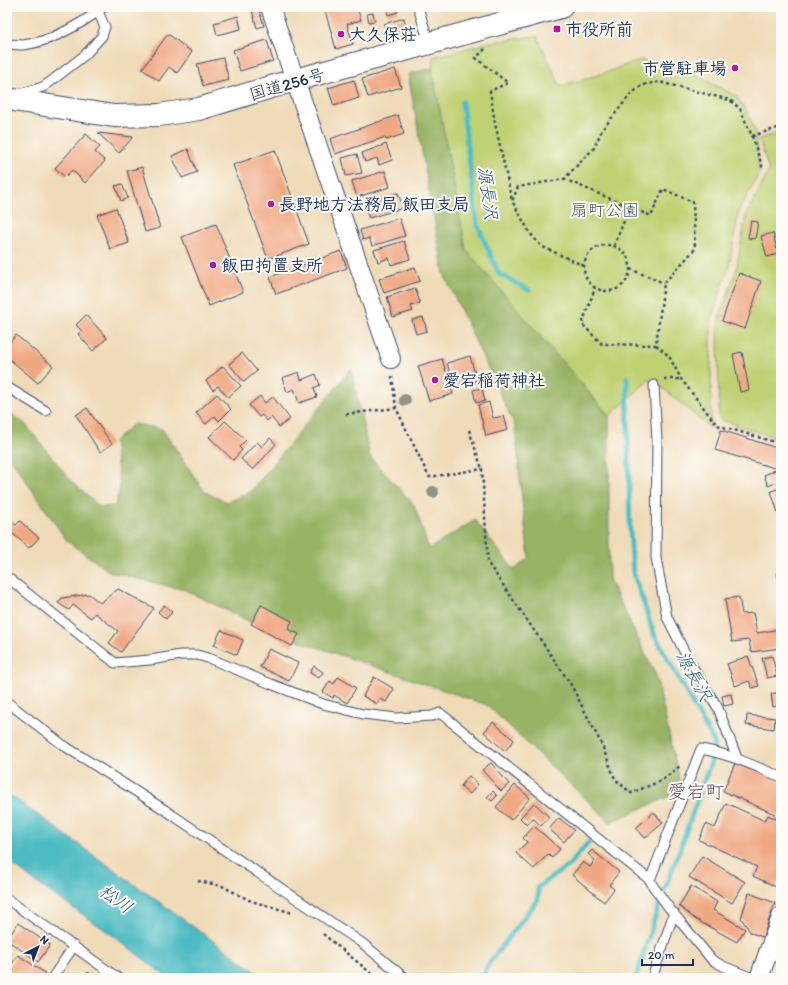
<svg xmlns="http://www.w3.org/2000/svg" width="788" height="985" font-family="Itim,'Klee One',sans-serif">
  <rect width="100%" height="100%" fill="#fdfcf7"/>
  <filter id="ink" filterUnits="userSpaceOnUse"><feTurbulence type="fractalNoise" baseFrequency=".025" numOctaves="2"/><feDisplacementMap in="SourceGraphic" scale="8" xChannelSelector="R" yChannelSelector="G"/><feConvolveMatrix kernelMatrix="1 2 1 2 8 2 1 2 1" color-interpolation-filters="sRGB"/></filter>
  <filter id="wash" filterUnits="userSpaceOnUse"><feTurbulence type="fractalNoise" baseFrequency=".012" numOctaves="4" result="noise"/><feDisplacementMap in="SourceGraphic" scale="16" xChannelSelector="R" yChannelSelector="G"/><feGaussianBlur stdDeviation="0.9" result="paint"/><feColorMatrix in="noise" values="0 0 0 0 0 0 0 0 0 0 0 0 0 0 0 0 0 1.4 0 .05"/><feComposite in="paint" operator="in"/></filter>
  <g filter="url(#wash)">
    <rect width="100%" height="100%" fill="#f0dbb9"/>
    <g fill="#c0d173" stroke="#6e8068">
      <polygon points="537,36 560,86 601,74 641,60 664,65 681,69 705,80 736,96 746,110 755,131 760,172 739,210 729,268 711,318 711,429 651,378 609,416 466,250 432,68 433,57 492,42"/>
      <polygon points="781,132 781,440 719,419 718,322 736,271 746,215 769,171 759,139"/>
    </g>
    <polygon fill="#98b365" stroke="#5a7162" points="432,68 466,250 609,416 609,579 656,676 682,791 610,822 487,705 267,630 185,590 110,572 67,541 7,453 7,411 25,424 72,482 100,507 115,506 120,487 114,441 134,424 162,429 205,492 227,502 251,491 351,369 370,457 414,505 429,549 475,520 514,570 529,558 523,510 515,426 444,274 408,74"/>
    <polygon fill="#4dbbc3" stroke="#347590" points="7,793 265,978 168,978 111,934 38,884 7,860"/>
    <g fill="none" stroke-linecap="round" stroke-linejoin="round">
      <g stroke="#4dbbc3" stroke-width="5">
        <polyline points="462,102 477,224 499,274 529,290"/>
        <polyline points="627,377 630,532 633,572 654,634 714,742 713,756 681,846 659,904 636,978"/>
        <polyline points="483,978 487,966 538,899 538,887 569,865 589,842"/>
      </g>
    </g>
    <g id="blocks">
      <g fill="#f0a883">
        <polygon points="251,7 258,7 264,26 257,28"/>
        <polygon points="324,7 357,7 361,20 347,24 353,44 336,49"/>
        <polygon points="386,7 397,7 398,12 388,15"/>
        <polygon points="373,13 375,21 369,22 367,14"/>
        <polygon points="238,16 241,29 217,35 214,23"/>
        <polygon points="404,18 407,31 387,36 384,24"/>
        <polygon points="168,34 192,52 177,73 169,67 159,81 142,69"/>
        <polygon points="267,40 273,61 240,71 233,50"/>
        <polygon points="223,58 229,80 203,86 197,64"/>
        <polygon points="395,69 401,87 368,97 362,79"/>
        <polygon points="354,80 359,98 334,106 328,88"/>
        <polygon points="398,115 404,134 386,140 385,137 335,154 330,139"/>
        <polygon points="98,133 133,137 119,153"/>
        <polygon points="86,134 100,147 95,152 105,161 85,183 72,170 65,177 55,168"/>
        <polygon points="386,144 392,160 379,165 377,158 365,162 362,153"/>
        <polygon points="188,149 197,172 182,178 172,156"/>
        <polygon points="275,150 309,244 268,259 233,165"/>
        <polygon points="357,154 362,173 346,176 342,158"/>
        <polygon points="142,167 160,228 145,232 127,171"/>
        <polygon points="385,171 390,187 357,197 352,181"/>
        <polygon points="122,184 128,198 121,201 115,186"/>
        <polygon points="398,193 403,208 369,218 364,203"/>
        <polygon points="116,208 129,243 110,249 97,215"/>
        <polygon points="399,218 405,236 372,246 369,238 363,240 360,230"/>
        <polygon points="751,221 758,222 755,239 748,238"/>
        <polygon points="216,224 243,292 209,306 182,237"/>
        <polygon points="773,233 778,254 767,257 761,236"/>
        <polygon points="404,241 410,259 391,265 389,258 378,262 374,250"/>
        <polygon points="341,251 347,268 276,294 270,277"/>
        <polygon points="415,267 420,281 384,293 379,279"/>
        <polygon points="739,273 761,281 745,329 722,321"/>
        <polygon points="415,288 420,303 411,306 413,311 393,317 387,297"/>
        <polygon points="86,315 107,338 93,351 78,334 82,331 76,325"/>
        <polygon points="423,317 427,331 416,334 412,320"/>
        <polygon points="16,335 53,366 38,383 7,357 7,346"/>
        <polygon points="742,352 749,390 740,392 733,354"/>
        <polygon points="242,353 257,371 244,382 229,364"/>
        <polygon points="470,356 477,381 455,388 447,363"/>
        <polygon points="442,359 453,394 429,401 418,366"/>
        <polygon points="223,366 241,386 228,397 218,386 213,390 206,381"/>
        <polygon points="299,372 301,380 316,374 320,385 314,388 317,397 299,403 294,389 287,392 282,378"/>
        <polygon points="482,388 485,401 476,403 473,390"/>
        <polygon points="217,394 231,409 219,421 215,416 206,424 196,413"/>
        <polygon points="260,396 265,403 273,397 290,419 279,427 271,417 267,421 262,415 259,417 249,405"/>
        <polygon points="489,402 493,418 504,416 508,430 486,436 478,405"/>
        <polygon points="87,408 112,444 100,452 76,415"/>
        <polygon points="225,421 246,440 239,447 242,450 233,460 209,437"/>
        <polygon points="721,430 780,449 774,468 715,450"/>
        <polygon points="270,438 276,444 253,470 241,459 257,442 262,447"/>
        <polygon points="780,468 781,471 781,481 768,486 764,475"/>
        <polygon points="781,488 781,519 780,519 771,491"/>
        <polygon points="7,517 16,525 20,521 39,538 29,548 13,534 7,540"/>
        <polygon points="781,572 781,588 780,588 777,573"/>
        <polygon points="118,589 154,608 121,652 109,643 118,631 95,613 91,618 73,605 69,610 58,603 62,598 89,594 100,603"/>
        <polygon points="739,597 742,614 753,613 757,633 781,629 781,648 751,652 749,640 732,642 725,599"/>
        <polygon points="164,605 172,612 166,619 158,612"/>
        <polygon points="261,605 292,621 288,629 299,634 292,646 251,624"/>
        <polygon points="221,630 243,640 237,655 214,645"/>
        <polygon points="269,649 298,663 289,681 260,667"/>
        <polygon points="748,656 759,686 752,688 749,681 735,686 727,664"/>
        <polygon points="772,656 777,676 767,678 762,658"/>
        <polygon points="314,666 323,672 319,678 310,673"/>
        <polygon points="338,677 356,688 347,703 334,695 333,698 323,692 330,681 334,684"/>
        <polygon points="374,677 394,689 386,702 380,699 377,704 363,696"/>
        <polygon points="781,692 781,705 773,707 771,694"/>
        <polygon points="731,694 733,704 724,706 722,696"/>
        <polygon points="747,715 775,718 774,729 746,725"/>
        <polygon points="779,718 781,718 781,727 777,726"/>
        <polygon points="493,722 514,740 505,751 484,732"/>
        <polygon points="736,761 781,781 781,817 723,791"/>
        <polygon points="491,763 509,784 501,791 482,770"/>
        <polygon points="469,776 478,784 470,794 461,786"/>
        <polygon points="515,785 530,798 511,820 496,807"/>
        <polygon points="493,791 497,796 492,801 487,797"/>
        <polygon points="534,803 549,817 541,826 533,818 527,825 520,818"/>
        <polygon points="726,803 765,821 768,815 781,821 781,876 776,887 753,876 757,867 699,840 706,824 715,828"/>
        <polygon points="654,812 663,823 645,838 636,828"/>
        <polygon points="559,818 574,830 564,842 549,829"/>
        <polygon points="534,826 560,849 552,858 548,854 534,869 516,853 527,842 523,838"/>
        <polygon points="592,850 619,872 609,885 614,889 604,902 572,875 583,862 590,867 595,860 588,854"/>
        <polygon points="702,856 745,882 732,903 689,877"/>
        <polygon points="691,886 717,902 713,910 745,929 737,942 695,919 679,906"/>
        <polygon points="749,893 775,903 763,937 751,933 741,918"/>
        <polygon points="18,923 50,945 38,962 7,940"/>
        <polygon points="18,955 45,973 42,978 13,978 7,974 7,971"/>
        <polygon points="88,972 96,978 84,978"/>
      </g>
    </g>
  </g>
  <g filter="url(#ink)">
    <use href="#blocks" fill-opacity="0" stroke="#3b496c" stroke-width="1"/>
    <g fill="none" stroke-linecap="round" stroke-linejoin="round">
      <g stroke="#3b496c" stroke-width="11">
        <g id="service">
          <polyline points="418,7 429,43"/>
          <path d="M7,44C12,44 18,45 23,45C51,42 81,24 104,7"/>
          <polyline points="18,94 43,87 50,82 85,55 102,36 105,27 98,12"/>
          <polyline points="654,385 657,441 656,558 667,617 689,661 718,708 737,758"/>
          <polyline points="7,387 46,411"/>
          <polyline points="7,577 115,663 150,660 181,655 197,655 211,659 271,684 323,704 363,714 396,718 432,716 440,713 650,880 653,886 670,909 712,960 723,966 752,978"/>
          <polyline points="7,702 63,745 165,810 362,943 405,978"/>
          <path d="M650,880L701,749C729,754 755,766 781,777"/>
          <polyline points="7,899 118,978"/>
          <polyline points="52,978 74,946"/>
          <polyline points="652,978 674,913"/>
        </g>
      </g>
      <g stroke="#3b496c" stroke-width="20">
        <g id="minor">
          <polyline points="270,7 391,359"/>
          <polyline points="759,978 781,917"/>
        </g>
      </g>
      <g stroke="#3b496c" stroke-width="24">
        <polyline id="trunk" points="7,99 114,116 159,115 199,109 281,84 561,7"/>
      </g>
      <g stroke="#3b496c" stroke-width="2.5" stroke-dasharray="3 3" stroke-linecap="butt">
        <polyline points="485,49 476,58 508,83 490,91 495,123 512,201"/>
        <polyline points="752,136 763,169"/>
        <polyline points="564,179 651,216 663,189 693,202 695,249 664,283 656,345 602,344 582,324 595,288"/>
        <circle cx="607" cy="268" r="23"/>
        <polyline points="614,246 630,206"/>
        <polyline points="584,266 541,246 530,233 512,201 518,187 564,179 594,148 602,130 630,95 642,85 659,82 730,100 740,109 752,136 781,127"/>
        <polyline points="630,269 664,283"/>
        <polyline points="656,345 669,356 681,379 717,425 781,444"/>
        <polyline points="392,376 396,408 429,477 482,469 488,563 570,683 601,743 615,779 631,793 661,781 680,766"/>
        <polyline points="664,379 681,379"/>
        <polyline points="346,414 396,408"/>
        <polyline points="469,430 482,469"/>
        <polyline points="198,881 222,886 251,901 293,913"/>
        <polyline points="323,934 377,978"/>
      </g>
      <use href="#service" stroke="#fff" stroke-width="9"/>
      <use href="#minor" stroke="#fff" stroke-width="18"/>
      <use href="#trunk" stroke="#fff" stroke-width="22"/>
    </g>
    <g fill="#91938a">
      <circle cx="405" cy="400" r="6"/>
      <circle cx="433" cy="492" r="6"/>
    </g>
  </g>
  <g fill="#b5179e" stroke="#fdfcf7" stroke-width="1.5">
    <rect x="553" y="25" width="8" height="8" rx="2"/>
    <circle cx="341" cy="34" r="4"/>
    <circle cx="735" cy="68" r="4"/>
    <circle cx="271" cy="204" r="4"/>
    <circle cx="213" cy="265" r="4"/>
    <circle cx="435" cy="380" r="4"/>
  </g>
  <g text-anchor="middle" stroke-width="4" stroke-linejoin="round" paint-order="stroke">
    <g font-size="17" font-weight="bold" fill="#1b2f5e" stroke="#fdfcf7" text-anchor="start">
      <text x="565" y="35">市役所前</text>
      <text x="349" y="40">大久保荘</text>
      <text x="727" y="74" text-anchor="end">市営駐車場</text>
      <text x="279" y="210">長野地方法務局 飯田支局</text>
      <text x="221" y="271">飯田拘置支所</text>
      <text x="443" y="386">愛宕稲荷神社</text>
    </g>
    <g font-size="17" fill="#1b2f5e" stroke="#fdfcf7">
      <text transform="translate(287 84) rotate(-16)" y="6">国道256号</text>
    </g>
    <g font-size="17" fill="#445863" stroke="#fdfcf7">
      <text x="605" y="216">扇町公園</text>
    </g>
    <g font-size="18" font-style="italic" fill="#2c6081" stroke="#fdfcf7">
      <text transform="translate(488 193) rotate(82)" y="6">源長沢</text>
      <text transform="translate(694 676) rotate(61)" y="6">源長沢</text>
      <text transform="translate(116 899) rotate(36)" y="6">松川</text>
    </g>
    <g font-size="19" fill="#66596b" stroke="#fdfcf7">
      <text x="696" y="798">愛宕町</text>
    </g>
  </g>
  <rect width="788" height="985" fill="none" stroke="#fdfcf7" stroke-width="24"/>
  <g transform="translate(38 947) rotate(42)" stroke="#fdfcf7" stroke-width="3" paint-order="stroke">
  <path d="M0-3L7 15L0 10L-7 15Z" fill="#1b2f5e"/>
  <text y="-6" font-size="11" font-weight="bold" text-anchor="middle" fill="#1b2f5e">N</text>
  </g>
  <path d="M642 959v6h51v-6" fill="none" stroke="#1b2f5e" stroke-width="2"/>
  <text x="648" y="959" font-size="12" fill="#1b2f5e" stroke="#fdfcf7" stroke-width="3" paint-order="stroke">20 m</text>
</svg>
